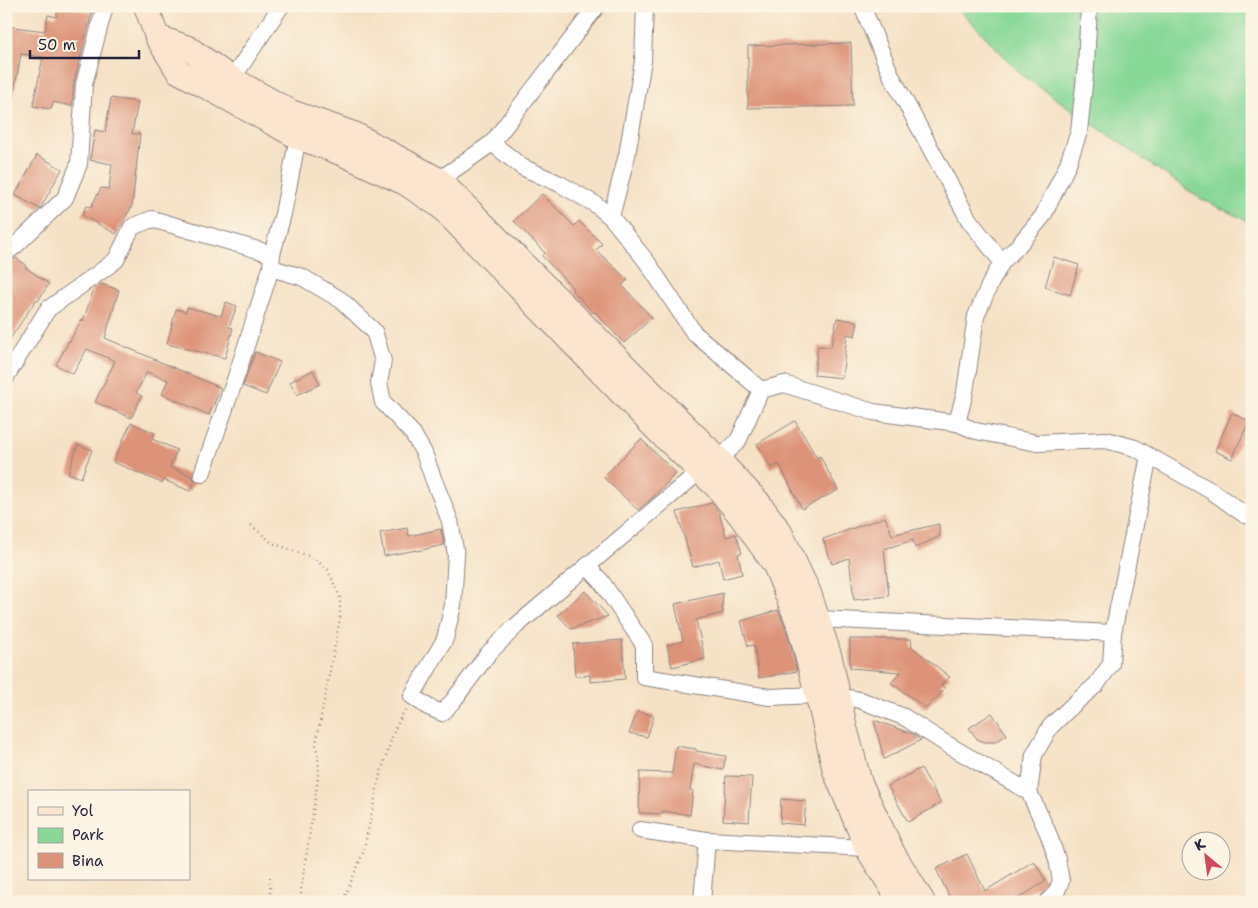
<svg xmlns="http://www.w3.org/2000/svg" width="1258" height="908" font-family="'Shantell Sans',sans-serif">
  <rect width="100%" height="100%" fill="#fcf5e5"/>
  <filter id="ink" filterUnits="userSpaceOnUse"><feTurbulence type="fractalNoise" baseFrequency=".02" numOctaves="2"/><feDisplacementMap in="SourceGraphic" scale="10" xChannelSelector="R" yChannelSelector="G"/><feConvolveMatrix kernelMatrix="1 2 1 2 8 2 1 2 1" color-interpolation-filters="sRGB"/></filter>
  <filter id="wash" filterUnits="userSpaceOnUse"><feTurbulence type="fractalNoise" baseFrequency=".0096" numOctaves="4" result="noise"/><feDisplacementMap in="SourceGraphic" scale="20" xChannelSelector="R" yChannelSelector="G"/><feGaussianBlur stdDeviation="1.12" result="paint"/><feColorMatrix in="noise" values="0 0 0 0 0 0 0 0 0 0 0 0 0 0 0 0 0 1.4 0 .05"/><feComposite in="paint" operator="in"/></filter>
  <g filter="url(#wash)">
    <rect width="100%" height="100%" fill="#f5e1c5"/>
    <polygon fill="#88d898" stroke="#557d6a" points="956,6 1252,6 1252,223 1201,199 1022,75"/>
    <g id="blocks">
      <g fill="#dd9378">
        <polygon points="59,6 67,6 92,13 74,82 72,106 53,102 51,109 33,106 43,57 21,54 12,103 6,102 6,26 45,31 48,15 56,17"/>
        <polygon points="851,43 853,106 748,108 748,46"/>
        <polygon points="111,98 138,102 132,134 140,134 132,206 116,234 82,215 86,206 91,207 101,188 109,189 112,164 90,160 95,130 105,132"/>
        <polygon points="37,155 62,169 40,209 15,195"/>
        <polygon points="542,194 574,226 579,221 602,244 596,250 628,280 622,285 652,318 624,343 595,312 593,313 572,290 573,288 542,256 545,253 514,221"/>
        <polygon points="1054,257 1079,265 1070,295 1045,287"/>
        <polygon points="16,258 26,265 25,267 49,284 38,301 36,300 6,345 6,268 12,260"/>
        <polygon points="101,284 119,290 105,338 221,388 209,415 162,394 168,380 147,372 136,393 142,396 131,418 95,402 115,361 87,349 73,374 56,365 69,341 70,341 81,320 83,321 94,289"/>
        <polygon points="226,302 237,306 229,327 233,328 225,358 167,344 176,309 186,312 187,307 221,316"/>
        <polygon points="837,318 858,322 855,336 847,334 842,378 814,375 818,346 831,347"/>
        <polygon points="255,352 280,362 266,395 243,386"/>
        <polygon points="313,370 320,384 297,395 290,382"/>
        <polygon points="1232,413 1249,421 1232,459 1215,451"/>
        <polygon points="795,421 817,458 820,456 838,490 802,509 779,464 771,468 757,444"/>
        <polygon points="131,423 155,433 152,439 177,450 170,467 192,476 195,481 190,491 164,480 162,483 113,462"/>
        <polygon points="641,439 676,473 651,499 638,510 603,477"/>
        <polygon points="78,445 92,450 81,478 68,473"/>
        <polygon points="712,503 719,512 726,537 736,534 742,553 738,554 742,574 723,579 719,560 693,567 677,512"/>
        <polygon points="885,517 892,535 939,524 940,536 915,548 913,540 884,549 889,596 854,600 849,558 832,564 823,539"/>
        <polygon points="407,528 409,536 441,529 444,545 417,551 417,550 384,556 380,533"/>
        <polygon points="585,591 608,616 571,629 558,615"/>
        <polygon points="723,593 722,607 723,613 696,620 705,659 672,667 667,645 683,641 675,604"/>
        <polygon points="778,610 786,628 797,671 759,678 754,645 748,646 741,621"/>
        <polygon points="850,639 911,639 912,647 950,677 941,684 945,689 926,708 891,683 901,672 850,668"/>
        <polygon points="622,640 625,679 590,682 590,675 575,676 573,644"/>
        <polygon points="638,711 654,716 647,737 629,733"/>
        <polygon points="992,713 1007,735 995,742 984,742 977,739 969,728"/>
        <polygon points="874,720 913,734 921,740 884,759"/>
        <polygon points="676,746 696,749 696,751 726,756 723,770 694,764 690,790 693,791 690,815 662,811 662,814 639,813 640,772 672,773"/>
        <polygon points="921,768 941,803 908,822 888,786"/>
        <polygon points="726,776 752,777 749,822 723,820"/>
        <polygon points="781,799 806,801 804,825 780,823"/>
        <polygon points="967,854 985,891 1034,861 1046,881 1013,902 952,902 936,869"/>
      </g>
    </g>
  </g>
  <g filter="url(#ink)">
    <use href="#blocks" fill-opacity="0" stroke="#8c8280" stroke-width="1"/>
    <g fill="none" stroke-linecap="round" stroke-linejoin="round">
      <g stroke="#8c8280" stroke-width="18">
        <g id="street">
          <polyline points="862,6 891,75 969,220 1002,262"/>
          <polyline points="232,79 281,6"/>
          <polyline points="492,143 522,167 560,184 595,204 611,217 647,262 694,333 739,371 761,390"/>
          <polyline points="439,180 492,143 597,6"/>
          <polyline points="611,217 627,155 643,61 645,6"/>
          <polyline points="6,252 14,247 65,198 79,164 84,84 105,6"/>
          <polyline points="271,268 302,277 341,300 374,331 383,361 379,383 383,402 413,434 424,453 433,478 450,521 456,555 453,605 445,639 412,696 428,707 442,713 453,701 488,654 516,626 700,471"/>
          <polyline points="6,378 7,375 48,309 100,272 116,260 132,227 152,219 272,254"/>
          <polyline points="957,423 965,392 976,316 990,284 1002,262 1018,246 1043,216 1067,166 1079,132 1086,66 1089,6"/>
          <polyline points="719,460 738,441 761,390 784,384 873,412 957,423 976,431 1037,443 1106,440 1135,448 1213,492 1245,515 1252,516"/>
          <polyline points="202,474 237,374 271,268 272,254 283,214 298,137"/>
          <polyline points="587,566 601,581 644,645 644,677 770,697 817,695"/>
          <polyline points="818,619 1113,633"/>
          <polyline points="838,696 860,700 904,717 945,743 1029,792 1048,833 1057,859 1061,881 1056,893 1047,902"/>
          <polyline points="1029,792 1034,755 1050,727 1075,703 1096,685 1111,664 1113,633 1149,456"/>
          <polyline points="640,830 707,840 867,848"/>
          <polyline points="702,902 707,840"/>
        </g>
      </g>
      <g stroke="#8c8280" stroke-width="26">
        <g id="secondary">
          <polyline points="146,6 157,37 178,71 298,137 341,153 405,183 440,206 658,431 718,488 742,518 775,565 799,624 823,717 835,771 867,848 901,902"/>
          <polyline points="157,37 188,48 232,79 291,112 354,134 439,180 713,454 758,502 780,532 809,593 830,658 845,728 860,783 893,853 923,902"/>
        </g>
      </g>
      <g stroke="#8c8280" stroke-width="2.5" stroke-dasharray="1 4" stroke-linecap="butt">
        <polyline points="251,525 272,543 314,558 328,570 340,597 340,618 316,744 319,767 316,793 301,889 301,902"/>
        <polyline points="270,877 270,902"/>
        <polyline points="338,902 345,896 363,853 380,775 394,731 406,708"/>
      </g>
      <use href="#street" stroke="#fff" stroke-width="16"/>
      <use href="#secondary" stroke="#fbe5cf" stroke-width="24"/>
    </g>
  </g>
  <rect width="1258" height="908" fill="none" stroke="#fcf5e5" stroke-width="25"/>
  <rect x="28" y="790" width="162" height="90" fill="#fcf5e5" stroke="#a5a1a1"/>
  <rect x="38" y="807" width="25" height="8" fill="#fbe5cf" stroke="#a5a1a1"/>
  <text x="72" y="816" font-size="15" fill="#22223b">Yol</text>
  <rect x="38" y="828" width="25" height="15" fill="#88d898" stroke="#a5a1a1"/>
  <text x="72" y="840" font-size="15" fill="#22223b">Park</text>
  <rect x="38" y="853" width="25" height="15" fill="#dd9378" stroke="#a5a1a1"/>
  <text x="72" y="866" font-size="15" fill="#22223b">Bina</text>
  <g transform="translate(1206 856) rotate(331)"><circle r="24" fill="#fcf5e5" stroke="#a5a1a1"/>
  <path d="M0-4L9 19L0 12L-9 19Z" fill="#d1495b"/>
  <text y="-8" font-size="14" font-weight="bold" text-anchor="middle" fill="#22223b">K</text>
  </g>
  <path d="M30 50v8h109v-8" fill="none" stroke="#22223b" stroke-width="2.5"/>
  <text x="38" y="50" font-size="15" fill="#22223b" stroke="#fcf5e5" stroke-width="4" paint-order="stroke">50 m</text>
</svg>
